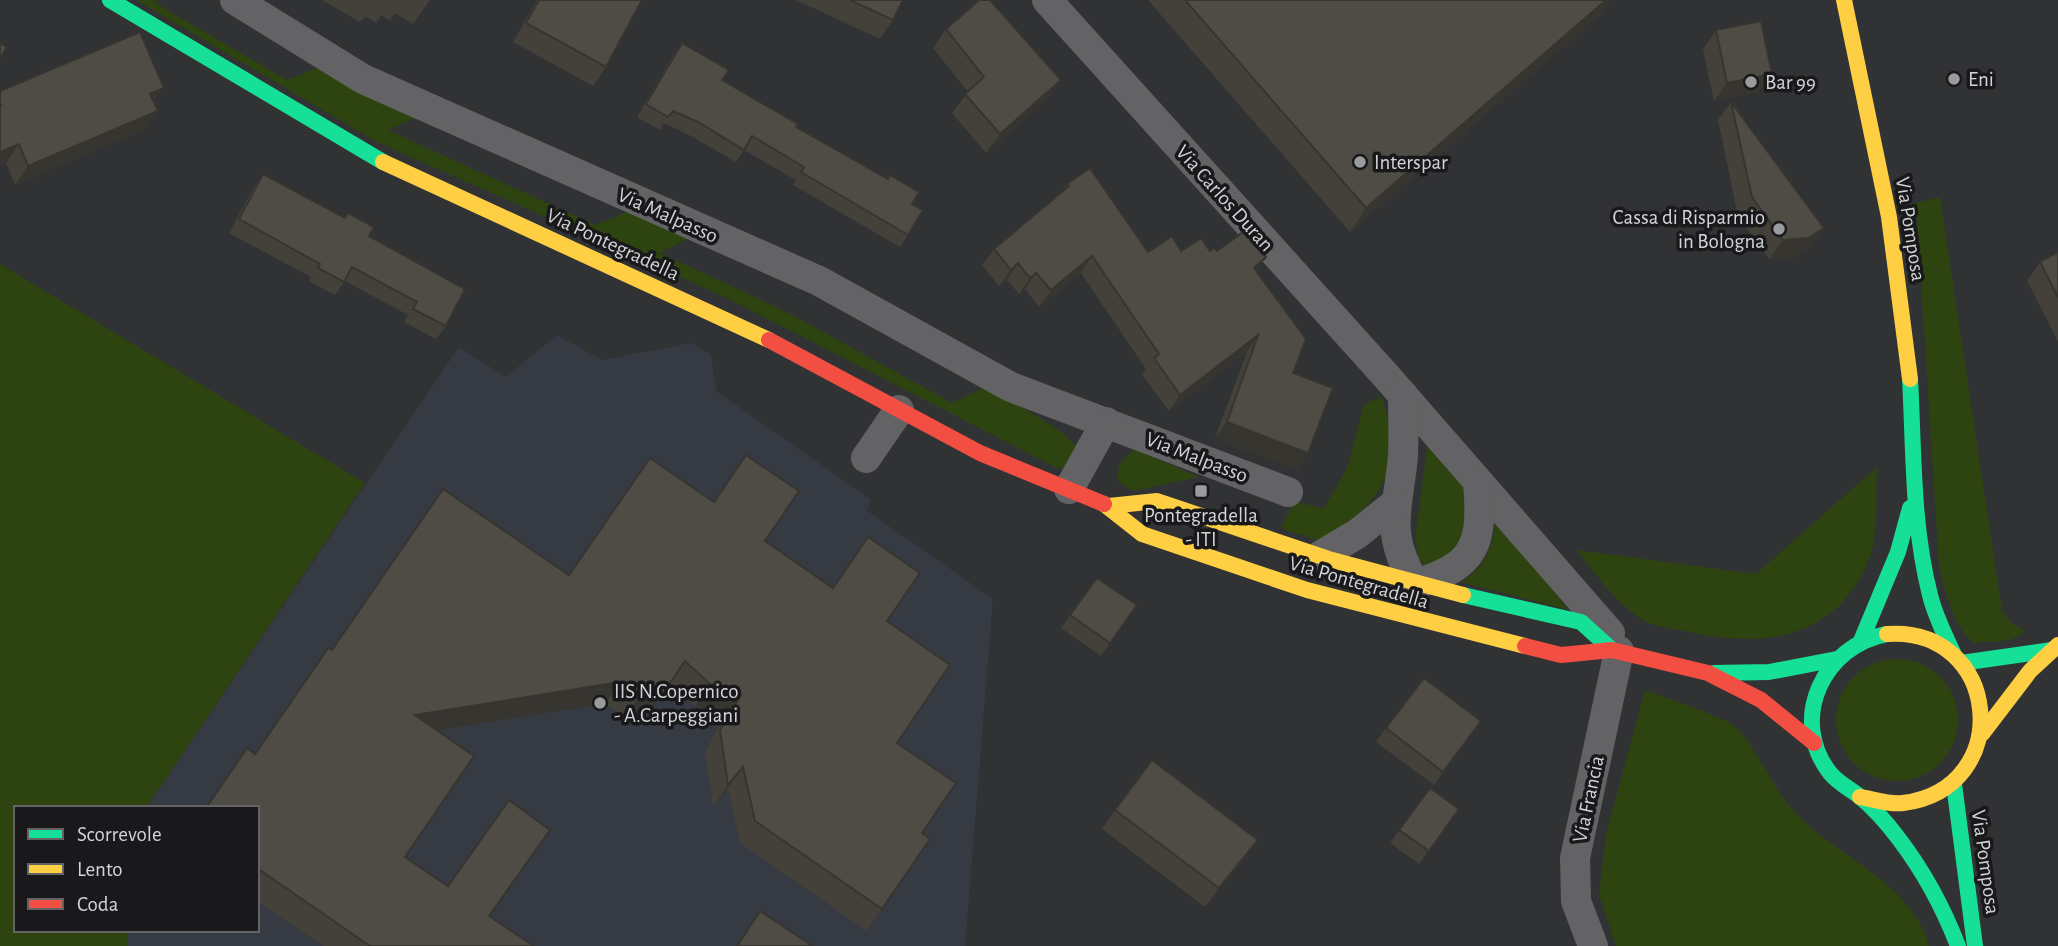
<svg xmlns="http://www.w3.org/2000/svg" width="2058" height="946" font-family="'Alegreya Sans',sans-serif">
  <rect width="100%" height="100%" fill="#313234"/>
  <polygon fill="#363a42" points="557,335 602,360 691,343 711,355 716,391 872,500 866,510 993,599 965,946 127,946 127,930 257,930 257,808 146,808 459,347 506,377"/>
  <g fill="#2d4411">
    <polygon points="136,0 159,0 155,3 287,80 324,65 419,116 388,130 595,225 632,210 691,237 660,253 787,312 952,403 988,386 1063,433 1077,448 1066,467 1057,468 729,299 377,142"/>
    <path d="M1940,197L2002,611L2011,623L2026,631L2011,640L1974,643C1951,623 1947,595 1939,567L1916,203Z"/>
    <polygon points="0,264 365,483 146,808 16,808 16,930 127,930 127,946 0,946"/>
    <path d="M1381,396C1384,407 1389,417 1391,428C1401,481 1361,520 1317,540L1281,528L1294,501L1324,509L1347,468L1364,405Z"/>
    <polygon points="1428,441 1464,484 1469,532 1433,575 1419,559 1415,540"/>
    <polygon points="1134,449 1199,477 1134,491 1117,481 1119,465"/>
    <path d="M1877,467C1876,490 1878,538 1870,557C1839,638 1765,649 1689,632C1675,629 1659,628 1647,622C1618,607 1597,575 1576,550L1756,574Z"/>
    <path d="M1495,513L1568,610L1461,582C1487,567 1495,542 1495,513Z"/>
    <circle cx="1897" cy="720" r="61"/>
    <path d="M1645,690C1664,697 1721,716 1734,726C1754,742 1772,787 1792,809C1833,856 1911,880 1929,946H1616L1599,895L1606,834Z"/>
  </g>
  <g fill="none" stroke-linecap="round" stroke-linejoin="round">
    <g stroke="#636365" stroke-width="30">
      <polyline points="235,0 363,79 819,281 1011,387 1288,492"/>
      <polyline points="1047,0 1387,377 1610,633"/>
      <path d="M1403,395C1403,416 1404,436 1403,456C1398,511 1384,532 1415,584C1477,566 1483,543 1478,482"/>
      <polyline points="866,458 899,410"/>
      <polyline points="1069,489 1106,422"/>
      <polyline points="1320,556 1357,534 1396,503"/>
      <polyline points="1593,946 1576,901 1575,858 1619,651"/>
    </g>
    <g stroke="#16e098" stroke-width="16">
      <polyline points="110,0 383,162"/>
      <path d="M1910,379C1914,451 1912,525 1930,595C1935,616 1945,635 1954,655"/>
      <polyline points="1463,595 1581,622 1612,650"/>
      <path d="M1887,634C1824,645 1788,719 1830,773C1838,783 1849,788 1859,796C1874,808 1887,823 1899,839C1924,872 1943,907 1958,946"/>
      <polyline points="1861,641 1898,552 1910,508"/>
      <polyline points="1961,663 2052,650"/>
      <polyline points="1714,673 1769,672 1837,659"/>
      <polyline points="1954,784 1975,946"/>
    </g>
    <g stroke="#ffcf43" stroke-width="16">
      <polyline points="1844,0 1889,217 1910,379"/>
      <polyline points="383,162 769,340"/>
      <polyline points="1104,504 1142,534 1307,590 1525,646"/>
      <polyline points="1109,506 1157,501 1332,560 1463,595"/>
      <polyline points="1982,734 2030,671 2058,645"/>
      <path d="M1860,797C1873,799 1890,805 1903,803C2017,788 2000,626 1887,634"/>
    </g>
    <g stroke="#f24e42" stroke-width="16">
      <polyline points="769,340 980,453 1104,504"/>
      <polyline points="1525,646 1561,655 1612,650 1708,673 1761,700 1814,743"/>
    </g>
  </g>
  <g fill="#44413b">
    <polygon points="322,0 430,0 413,24 395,13 390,21 381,15 376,23 365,16 360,22"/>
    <polygon points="537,0 642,0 606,67 593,86 513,42"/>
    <polygon points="796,0 903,0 893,20 880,39"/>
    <polygon points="1148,0 1611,0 1602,13 1350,232"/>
    <polygon points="946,29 1048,99 986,153 952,113 968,92 933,48"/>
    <polygon points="1716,30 1759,92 1714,101 1703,49"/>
    <polygon points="682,43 722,80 796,127 912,204 908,235 900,247 793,185 796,180 744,150 736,162 689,135 664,123 660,130 637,117 673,55"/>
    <polygon points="0,91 154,102 144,130 15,185 6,163 0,165"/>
    <polygon points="1731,102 1811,247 1794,257 1769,259 1738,216 1718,120"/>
    <polygon points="263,174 345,218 348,213 446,326 436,339 404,322 408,315 345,281 335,295 309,281 311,277 229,233 254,187"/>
    <polygon points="1067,184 1148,252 1217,251 1256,271 1293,373 1308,453 1297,470 1215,438 1247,352 1169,411 1142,375 1146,369 1081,273 1039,307 1025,289 1019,294 1007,280 999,286 982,265 994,249 1061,193"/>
    <polygon points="2058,252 2058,341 2027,281 2040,262"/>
    <polygon points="765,541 833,587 887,621 897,743 922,833 930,839 867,931 740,843 728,788 713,807 705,752 725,716 695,706 670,683 649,713 625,717 605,704 437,730 405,857 534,946 323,946 257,901 257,808 255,753 569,575"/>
    <polygon points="1097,578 1137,605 1101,656 1061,628"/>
    <polygon points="1481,721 1434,785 1376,742 1386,728"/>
    <polygon points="1430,788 1459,809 1419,864 1390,843"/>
    <polygon points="1115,810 1258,840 1245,858 1205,907 1102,829"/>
  </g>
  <g fill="#373530">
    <polygon points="1606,0 1611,0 1602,13 1350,232 1366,208"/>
    <polygon points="1772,74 1759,92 1714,101 1727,83"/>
    <polygon points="1061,80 1048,99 986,153 1000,134"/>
    <polygon points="164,88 150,107 150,94"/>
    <polygon points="158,111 144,130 15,185 28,166"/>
    <polygon points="19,144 6,163 0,165 0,152"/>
    <polygon points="1824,228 1811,247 1794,257 1769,259 1783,240"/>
    <polygon points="1092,256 1081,273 1039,307 1051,290"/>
    <polygon points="1266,257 1255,273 1254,268"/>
    <polygon points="1018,263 1007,280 999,286 1011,270"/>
    <polygon points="1036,273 1025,289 1019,294 1030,278"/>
    <polygon points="1258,335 1247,352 1169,411 1180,395"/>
    <polygon points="1227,422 1308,453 1297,470 1215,438"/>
    <polygon points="620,682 605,704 399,736 415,715"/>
    <polygon points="710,684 741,695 725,716 695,706"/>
    <polygon points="664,692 649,713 625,717 640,695"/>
    <polygon points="743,767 728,788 713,807 728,785"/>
    <polygon points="1258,840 1245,858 1205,907 1219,888"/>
  </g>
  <g fill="#4f4c45" stroke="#373530" stroke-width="2">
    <polygon points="539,0 642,0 606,67 526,23"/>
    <polygon points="850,0 903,0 893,20"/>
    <polygon points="979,0 990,0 1061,80 1000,134 965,94 984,77 946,29"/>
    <polygon points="1185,0 1606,0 1366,208"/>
    <polygon points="1761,21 1772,74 1727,83 1716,30"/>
    <polygon points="140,32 164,88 150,94 158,111 28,166 19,144 0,152 0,106 2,105 0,105 0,91"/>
    <polygon points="0,43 7,47 0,59"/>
    <polygon points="682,43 729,70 722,80 798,124 796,127 888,179 890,175 919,192 912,204 923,210 908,235 801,172 804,167 752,136 744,150 698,122 673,111 668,117 646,104"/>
    <polygon points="1731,102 1824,228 1808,238 1783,240 1752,197"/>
    <polygon points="1090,168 1148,252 1172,236 1181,251 1201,238 1210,251 1214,248 1217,251 1246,230 1266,257 1254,268 1306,339 1293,373 1333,388 1308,453 1227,422 1258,335 1180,395 1154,358 1159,354 1092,256 1051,290 1036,273 1030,278 1018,263 1011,270 994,249 1069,186 1067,184"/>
    <polygon points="263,174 345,218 348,213 374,227 369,236 465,289 446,326 413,309 417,302 352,267 344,282 318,268 320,264 239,219"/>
    <polygon points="2058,252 2058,297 2040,262"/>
    <polygon points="746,455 799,491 765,541 833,588 868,537 920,573 887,621 950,665 897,743 956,783 922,833 930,839 882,909 755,821 743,767 728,785 720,730 741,695 710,684 685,661 664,692 640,695 620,682 415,715 474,756 405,857 448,886 509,800 550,830 489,916 534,946 370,946 257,868 257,808 206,808 247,748 255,754 329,647 332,650 443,489 569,575 650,458 714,502"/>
    <polygon points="1097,578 1137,605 1110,643 1070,615"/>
    <polygon points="1424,678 1481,721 1443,772 1386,728"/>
    <polygon points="1152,760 1258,840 1219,888 1115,810"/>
    <polygon points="1430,788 1459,809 1429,851 1399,830"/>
    <polygon points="760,911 813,946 737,946"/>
  </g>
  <g fill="#9a9b9d" stroke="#19191b" stroke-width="2.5">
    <circle cx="1954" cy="79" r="7"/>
    <circle cx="1751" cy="82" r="7"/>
    <circle cx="1360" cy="162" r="7"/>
    <circle cx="1779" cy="229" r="7"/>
    <rect x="1194" y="484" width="14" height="14" rx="3.5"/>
    <circle cx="600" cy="703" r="7"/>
  </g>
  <g text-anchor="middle" stroke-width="7" stroke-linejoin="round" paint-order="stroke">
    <g font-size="21" fill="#d2d3d6" stroke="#19191b" text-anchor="start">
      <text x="1968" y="86">Eni</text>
      <text x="1765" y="89">Bar 99</text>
      <text x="1374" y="169">Interspar</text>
      <text x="1765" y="224" text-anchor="end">Cassa di Risparmio<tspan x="1765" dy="24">in Bologna</tspan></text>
      <text x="1201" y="522" text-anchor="middle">Pontegradella<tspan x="1201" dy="24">- ITI</tspan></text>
      <text x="614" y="698">IIS N.Copernico<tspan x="614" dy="24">- A.Carpeggiani</tspan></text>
    </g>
    <g font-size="21" fill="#d2d3d6" stroke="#19191b">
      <text transform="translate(1225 198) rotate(48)" y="7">Via Carlos Duran</text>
      <text transform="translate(668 215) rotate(24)" y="7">Via Malpasso</text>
      <text transform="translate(1911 229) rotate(81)" y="7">Via Pomposa</text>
      <text transform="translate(613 244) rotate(25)" y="7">Via Pontegradella</text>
      <text transform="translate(1197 457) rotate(21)" y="7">Via Malpasso</text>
      <text transform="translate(1359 582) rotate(16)" y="7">Via Pontegradella</text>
      <text transform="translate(1588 799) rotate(-78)" y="7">Via Francia</text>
      <text transform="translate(1986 862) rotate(82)" y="7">Via Pomposa</text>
    </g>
  </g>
  <rect x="14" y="806" width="245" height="126" fill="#19191b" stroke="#636366" stroke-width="2"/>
  <rect x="28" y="829" width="35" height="10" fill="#16e098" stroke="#636366" stroke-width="2"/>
  <text x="77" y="841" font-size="21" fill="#d2d3d6">Scorrevole</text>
  <rect x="28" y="864" width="35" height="10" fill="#ffcf43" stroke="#636366" stroke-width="2"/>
  <text x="77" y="876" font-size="21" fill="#d2d3d6">Lento</text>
  <rect x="28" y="899" width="35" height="10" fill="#f24e42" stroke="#636366" stroke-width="2"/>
  <text x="77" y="911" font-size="21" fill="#d2d3d6">Coda</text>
</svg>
